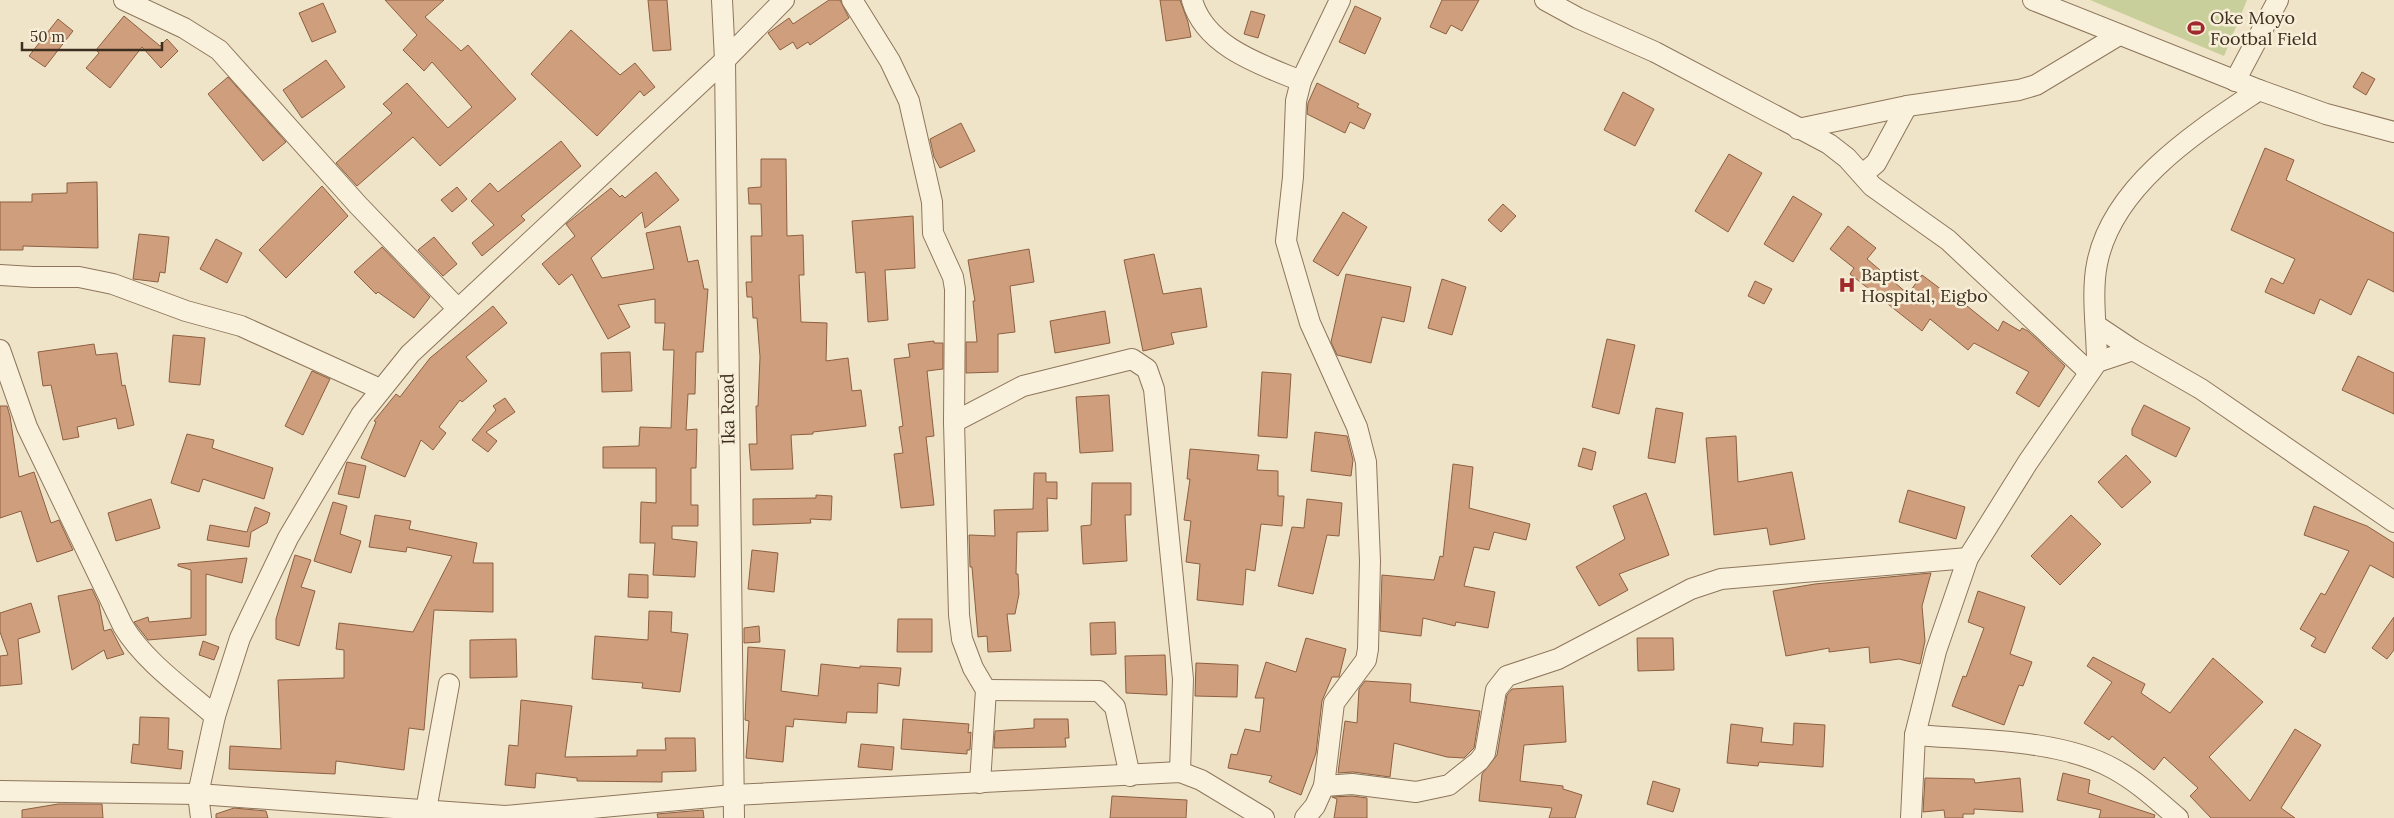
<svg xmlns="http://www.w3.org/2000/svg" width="2394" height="818" font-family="Lora,serif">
  <rect width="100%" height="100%" fill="#f0e4c8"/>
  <polygon fill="#c9cf9b" points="2090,0 2247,0 2224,56"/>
  <g fill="#cf9f7d" stroke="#8d5f41">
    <polygon points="385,0 444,0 425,17 461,51 468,45 516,99 440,166 413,137 357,186 336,163 392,113 383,104 407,83 448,128 472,107 432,62 424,71 403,50 417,35"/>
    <polygon points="648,0 667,0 671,50 653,51"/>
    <polygon points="829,0 840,0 849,18 810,45 808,42 797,49 793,42 780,50 768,33 789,18 793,24"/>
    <polygon points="1160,0 1180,0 1188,22 1191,37 1166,41"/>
    <polygon points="1442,0 1479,0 1462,31 1451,25 1446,34 1430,27"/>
    <polygon points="323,3 336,32 312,42 299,13"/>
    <polygon points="1355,6 1381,18 1365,54 1339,42"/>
    <polygon points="1251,11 1265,15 1258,38 1244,34"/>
    <polygon points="124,16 160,46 167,39 178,51 161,68 142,47 110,88 86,68 99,53 96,50"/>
    <polygon points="58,19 73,31 45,67 29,56"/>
    <polygon points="571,30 620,75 635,63 655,87 644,96 640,91 597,136 531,74"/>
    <polygon points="326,60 345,87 302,118 283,90"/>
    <polygon points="2362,72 2375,79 2366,95 2353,87"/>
    <polygon points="228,77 286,142 263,161 208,94"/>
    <polygon points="1317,83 1359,104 1357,107 1371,114 1364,129 1350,122 1345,133 1307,114 1308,103"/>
    <polygon points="1623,92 1654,109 1635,146 1604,130"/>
    <polygon points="961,123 975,151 940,168 934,157 930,139"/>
    <polygon points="561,141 581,166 521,216 525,220 482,256 472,243 494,225 471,201 490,183 498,192"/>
    <polygon points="2265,148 2294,160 2286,180 2394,233 2394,292 2368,279 2351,315 2320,299 2314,314 2265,292 2271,278 2283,284 2295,259 2231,230"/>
    <polygon points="1729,154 1762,173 1728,232 1695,211"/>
    <polygon points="761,159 786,159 787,236 803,235 804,275 799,275 801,322 827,323 826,361 848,358 852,391 861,390 866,426 813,432 813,434 791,435 793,469 751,470 749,444 757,444 756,406 758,406 760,357 757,318 753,318 752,297 747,297 746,282 752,282 751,236 762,236 761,204 749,204 748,188 761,187"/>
    <polygon points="656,172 679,200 645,228 642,212 591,258 602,278 654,269 646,233 680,226 688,262 698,260 704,289 708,289 703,352 696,352 695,394 688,394 686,430 697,429 696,468 691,468 691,505 698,505 698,526 672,526 672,539 697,542 695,577 653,575 655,543 640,543 641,502 656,503 656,468 603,468 603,447 639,446 640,427 671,428 674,350 663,350 665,323 655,323 655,299 618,305 630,327 608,339 572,274 559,285 542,264 575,236 566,224 611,188 620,197 622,195 625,198"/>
    <polygon points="97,182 98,248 23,246 23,250 0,250 0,202 32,202 32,194 67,193 67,183"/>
    <polygon points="322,186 348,216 286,278 259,250"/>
    <polygon points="457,187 467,199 452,212 441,200"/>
    <polygon points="1793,196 1822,214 1793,262 1764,244"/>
    <polygon points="1503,204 1516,216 1501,232 1488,220"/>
    <polygon points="1343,212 1367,227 1338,276 1313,261"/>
    <polygon points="913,216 915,268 885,270 888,320 868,322 865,272 856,273 852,221"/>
    <polygon points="1848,226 1876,248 1867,259 1908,294 1922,275 1954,299 1956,297 1998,331 2003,321 2020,331 2022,328 2028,331 2065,366 2039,407 2016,393 2029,372 1974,343 1968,350 1930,319 1922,331 1850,274 1854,268 1830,249"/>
    <polygon points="139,234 169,237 165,273 160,272 158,282 133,279"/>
    <polygon points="434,237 457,264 443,276 418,250"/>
    <polygon points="216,239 242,253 227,283 200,269"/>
    <polygon points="382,247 430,297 414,318 378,292 376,294 354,272"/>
    <polygon points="1029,249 1034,282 1010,286 1015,332 998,334 998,372 966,373 966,342 977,342 973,301 975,301 968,260"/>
    <polygon points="1154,254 1163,294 1201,288 1207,327 1171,333 1174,344 1143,351 1124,260"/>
    <polygon points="1346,274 1411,287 1404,322 1382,317 1371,363 1337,355 1331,342"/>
    <polygon points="1442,279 1466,287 1452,335 1428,328"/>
    <polygon points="1755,281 1772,289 1764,304 1748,296"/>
    <polygon points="493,306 507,323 466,357 487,381 462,402 460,400 439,427 446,433 433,450 421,440 405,477 361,458 376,422 374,421 396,394 400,397 430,358"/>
    <polygon points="1105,311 1110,343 1055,353 1050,321"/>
    <polygon points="173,335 205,338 200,385 169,382"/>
    <polygon points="1607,339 1635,345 1619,414 1592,407"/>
    <polygon points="934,341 934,343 943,343 943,369 927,371 934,436 926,437 934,505 901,508 894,454 903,453 899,427 903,426 894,359 910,357 908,344"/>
    <polygon points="94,344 96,355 117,353 122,386 125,385 134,425 118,429 116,418 77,427 79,437 63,440 51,385 43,386 38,352"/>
    <polygon points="630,352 632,391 602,392 601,353"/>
    <polygon points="2358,356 2394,373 2394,414 2342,390"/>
    <polygon points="312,371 330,379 303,435 285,426"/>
    <polygon points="1262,372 1291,374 1287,438 1258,436"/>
    <polygon points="1109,395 1113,451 1080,453 1076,397"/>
    <polygon points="505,398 515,412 486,432 497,441 488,452 472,440 496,410 493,406"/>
    <polygon points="2144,405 2190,428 2176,457 2132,435 2132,429"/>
    <polygon points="0,406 7,406 10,416 19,477 34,472 51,523 59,520 73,550 37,562 21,511 0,518"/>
    <polygon points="1656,408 1683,413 1675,463 1648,458"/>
    <polygon points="1315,432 1347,436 1353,460 1351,476 1311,471"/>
    <polygon points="187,434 214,440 212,448 273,468 264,499 203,479 199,492 171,483"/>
    <polygon points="1736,436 1738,482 1792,472 1805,539 1770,545 1767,528 1714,535 1706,438"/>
    <polygon points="1583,448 1596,452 1592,470 1578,466"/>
    <polygon points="1190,449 1259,455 1257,470 1278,471 1278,496 1284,496 1282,526 1261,524 1255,571 1246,569 1243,605 1197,600 1200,564 1186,562 1191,521 1184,520 1190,479 1187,479"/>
    <polygon points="2126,455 2151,482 2122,508 2098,482"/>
    <polygon points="347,462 366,466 359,498 338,494"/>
    <polygon points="1453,464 1473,467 1469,508 1530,524 1526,540 1494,532 1489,550 1474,547 1464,586 1495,592 1488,628 1456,622 1455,626 1423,618 1421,636 1380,631 1382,575 1434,580 1440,556 1443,557"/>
    <polygon points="1034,473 1046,473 1046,482 1057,482 1057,499 1047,498 1048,531 1017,532 1016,574 1018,574 1019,594 1015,614 1007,614 1011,651 988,652 987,636 978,637 972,567 970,567 969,535 995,536 994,510 1033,509"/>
    <polygon points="1092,483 1131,483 1131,515 1125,515 1127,561 1083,564 1081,526 1091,525"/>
    <polygon points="1908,490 1965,507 1956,539 1899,522"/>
    <polygon points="1646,493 1669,555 1619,574 1628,590 1599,606 1576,567 1625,539 1613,506"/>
    <polygon points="816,495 832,496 831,520 810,519 811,523 753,525 753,499 816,498"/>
    <polygon points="151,499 160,528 116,541 108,513"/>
    <polygon points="1307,499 1342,503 1339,536 1327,535 1313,594 1278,586 1292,527 1304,528"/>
    <polygon points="333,502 347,506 340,534 361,541 351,573 314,561"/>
    <polygon points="2314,506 2367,526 2394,543 2394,578 2370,565 2325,653 2311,646 2316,638 2300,629 2321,593 2325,595 2349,551 2304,535"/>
    <polygon points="255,507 270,513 267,523 251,532 249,547 207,540 210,525 247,532"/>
    <polygon points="375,515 411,521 409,529 477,543 473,563 493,563 493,612 434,610 424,730 409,728 404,770 336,761 335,774 229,769 230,746 281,749 278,680 344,678 344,650 336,649 339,623 413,632 452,556 407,547 406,552 369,547"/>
    <polygon points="2071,515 2101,544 2060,585 2031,556"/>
    <polygon points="752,550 778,553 774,592 748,589"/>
    <polygon points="295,555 311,560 301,587 315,591 299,646 276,639 276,619"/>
    <polygon points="247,558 242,583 206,574 206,635 148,640 134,622 148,617 149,622 191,618 191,570 178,566 178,564"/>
    <polygon points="1931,573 1922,606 1925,641 1920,664 1899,659 1870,663 1869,647 1829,652 1829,648 1786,656 1773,591 1815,584"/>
    <polygon points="629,574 648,575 648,598 628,597"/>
    <polygon points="92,589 99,604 104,631 111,629 124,654 107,659 104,650 72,670 58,596"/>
    <polygon points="1978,591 2025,607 2010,654 2032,662 2023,686 2019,685 2004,725 1952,706 1963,676 1966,677 1984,628 1968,622"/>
    <polygon points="31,603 40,632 18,639 22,684 0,686 0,656 8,655 0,632 0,613"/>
    <polygon points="649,611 672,612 671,632 688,634 680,692 642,688 643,683 592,679 595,636 648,640"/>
    <polygon points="2394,617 2394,650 2387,659 2372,648"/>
    <polygon points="898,619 932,619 932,652 897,652"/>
    <polygon points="1115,622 1116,654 1091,655 1090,623"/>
    <polygon points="759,626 760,642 744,643 744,628"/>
    <polygon points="1306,638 1346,649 1339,677 1332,677 1322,701 1316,753 1301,795 1269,782 1272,776 1228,768 1231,754 1237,755 1245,729 1260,732 1264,698 1255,698 1266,662 1296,672"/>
    <polygon points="1637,638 1673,638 1674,670 1638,671"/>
    <polygon points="516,639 517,677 470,678 470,640"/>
    <polygon points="203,641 219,647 214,660 199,655"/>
    <polygon points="748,647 785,650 781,691 818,696 821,664 860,668 860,666 901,668 899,686 878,683 877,713 847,712 846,723 794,719 793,727 786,726 783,762 746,758 749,721 745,720"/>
    <polygon points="1165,655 1167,695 1126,693 1125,656"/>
    <polygon points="2093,657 2145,684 2141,693 2170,713 2213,658 2263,702 2209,757 2250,801 2295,729 2321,745 2281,808 2295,818 2211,818 2190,796 2198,788 2164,757 2154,770 2112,736 2109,740 2084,723 2112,682 2087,666"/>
    <polygon points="1196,663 1238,665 1237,697 1195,696"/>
    <polygon points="1365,681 1411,684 1410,702 1480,711 1474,748 1464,758 1447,757 1394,743 1390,777 1353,772 1338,773 1345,721 1357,723 1359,689"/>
    <polygon points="1563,686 1566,742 1524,745 1520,781 1563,786 1563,789 1582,795 1575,818 1549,818 1552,808 1479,801 1482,774 1497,755 1507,695 1512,689"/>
    <polygon points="521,700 572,706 565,757 637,756 637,750 666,750 665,738 695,738 696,771 662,772 662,782 577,781 577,778 536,773 535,788 505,785 509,745 518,746"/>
    <polygon points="140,717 169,718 168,749 183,751 181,769 131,763 133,744 139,745"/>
    <polygon points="903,719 969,724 968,733 971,732 970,750 967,750 967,754 901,749"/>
    <polygon points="1034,719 1068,719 1069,738 1065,738 1066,747 994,748 995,731 1034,728"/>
    <polygon points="1794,723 1825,725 1823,767 1759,762 1758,766 1727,763 1731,724 1763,728 1761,742 1793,745"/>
    <polygon points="861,744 894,747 892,770 858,767"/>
    <polygon points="2063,773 2090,780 2088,793 2155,815 2154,818 2099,818 2101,810 2057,800"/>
    <polygon points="1925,778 1974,779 1975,783 2020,778 2023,812 1974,809 1974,814 1963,814 1963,818 1945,818 1944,810 1923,812"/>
    <polygon points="1653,781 1680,789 1673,812 1647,804"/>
    <polygon points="1112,796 1187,800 1186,818 1110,818"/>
    <polygon points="1352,796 1367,798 1367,818 1334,818 1337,799 1332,797"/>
    <polygon points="58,804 102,804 103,818 22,818 22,810"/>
    <polygon points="234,808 266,811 268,818 216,818 216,814"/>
    <polygon points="703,810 704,818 658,818 657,814"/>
  </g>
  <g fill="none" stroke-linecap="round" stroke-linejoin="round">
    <g stroke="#8d765c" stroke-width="22">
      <g id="minor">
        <polyline points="124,0 184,28 219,50 358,205 458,309"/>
        <polyline points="722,0 725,60 734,818"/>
        <polyline points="852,0 890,61 909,101 932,202 933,233 953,277 955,289 954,422 959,615 962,639 973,668 986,690 980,783"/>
        <path d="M1192,0C1205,47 1262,65 1301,81"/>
        <polyline points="1545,0 1578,18 1655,52 1829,144 1847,158 1872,186 1948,240 2089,372"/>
        <polyline points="2033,0 2259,90 2326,114 2394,132"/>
        <polyline points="2235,81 2278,0"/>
        <polyline points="1798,129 1907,106 2019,90 2036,85 2119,35"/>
        <polyline points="1863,174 1876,163 1907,106"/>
        <polyline points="0,275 33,277 79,277 113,284 186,311 241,326 380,389"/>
        <polyline points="2097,326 2133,350 2201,389 2394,522"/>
        <path d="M0,350L27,427L123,626C145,662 183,688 215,716"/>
        <path d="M2097,362C2097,332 2091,293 2097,264C2112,185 2198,131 2259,90"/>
        <polyline points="954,422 1023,386 1132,359 1147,369 1154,389 1183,679 1180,772"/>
        <polyline points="986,690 1099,691 1115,707 1130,776"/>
        <path d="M1915,735C1976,740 2061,739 2114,769C2138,782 2158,801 2178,818"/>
        <polyline points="1324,786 1352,784 1416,792 1449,785 1479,761 1485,753 1496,690 1507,676 1558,659 1691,589 1721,579 1968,558"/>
        <polyline points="0,791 198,794 505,816 733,795 1180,772 1201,780 1264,818"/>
        <polyline points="426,810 449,684"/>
        <polyline points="201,818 198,794 215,716 240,638 288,538 361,415 410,354 725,60 784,0"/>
        <polyline points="1305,818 1315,806 1324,786 1334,703 1366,660 1368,649 1370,561 1366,462 1357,427 1310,323 1286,241 1293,177 1296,101 1301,81 1340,0"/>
        <polyline points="1911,818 1915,735 1936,651 1968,558 2028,462 2097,362 2133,350"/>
      </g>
    </g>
    <use href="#minor" stroke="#faf1dc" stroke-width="20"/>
  </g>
  <defs>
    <g id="stadium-bare" transform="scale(1.35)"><path d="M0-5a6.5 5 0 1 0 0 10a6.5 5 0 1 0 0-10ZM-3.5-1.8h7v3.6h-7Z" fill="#9e2a2b" stroke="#f7eed8" stroke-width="2.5" paint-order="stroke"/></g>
    <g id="hospital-bare" transform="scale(1.35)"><path d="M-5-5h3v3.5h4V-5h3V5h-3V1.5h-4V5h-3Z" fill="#9e2a2b" stroke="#f7eed8" stroke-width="2.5" paint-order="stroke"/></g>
  </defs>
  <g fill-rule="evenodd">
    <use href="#stadium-bare" x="2196" y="28"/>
    <use href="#hospital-bare" x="1847" y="285"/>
  </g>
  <g text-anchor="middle" stroke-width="5" stroke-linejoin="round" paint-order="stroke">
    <g font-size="18" fill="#3d2e20" stroke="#f7eed8" text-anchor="start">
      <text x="2210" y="24">Oke Moyo<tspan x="2210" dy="21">Footbal Field</tspan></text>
      <text x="1861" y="281">Baptist<tspan x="1861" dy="21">Hospital, Eigbo</tspan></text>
    </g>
    <g font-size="18" fill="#3d2e20" stroke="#f7eed8">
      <text transform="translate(728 409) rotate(-91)" y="6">Ika Road</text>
    </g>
  </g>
  <path d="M22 42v8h140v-8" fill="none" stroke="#3d2e20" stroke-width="2.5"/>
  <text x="30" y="42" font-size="15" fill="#3d2e20" stroke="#f7eed8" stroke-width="4" paint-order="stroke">50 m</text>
</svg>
